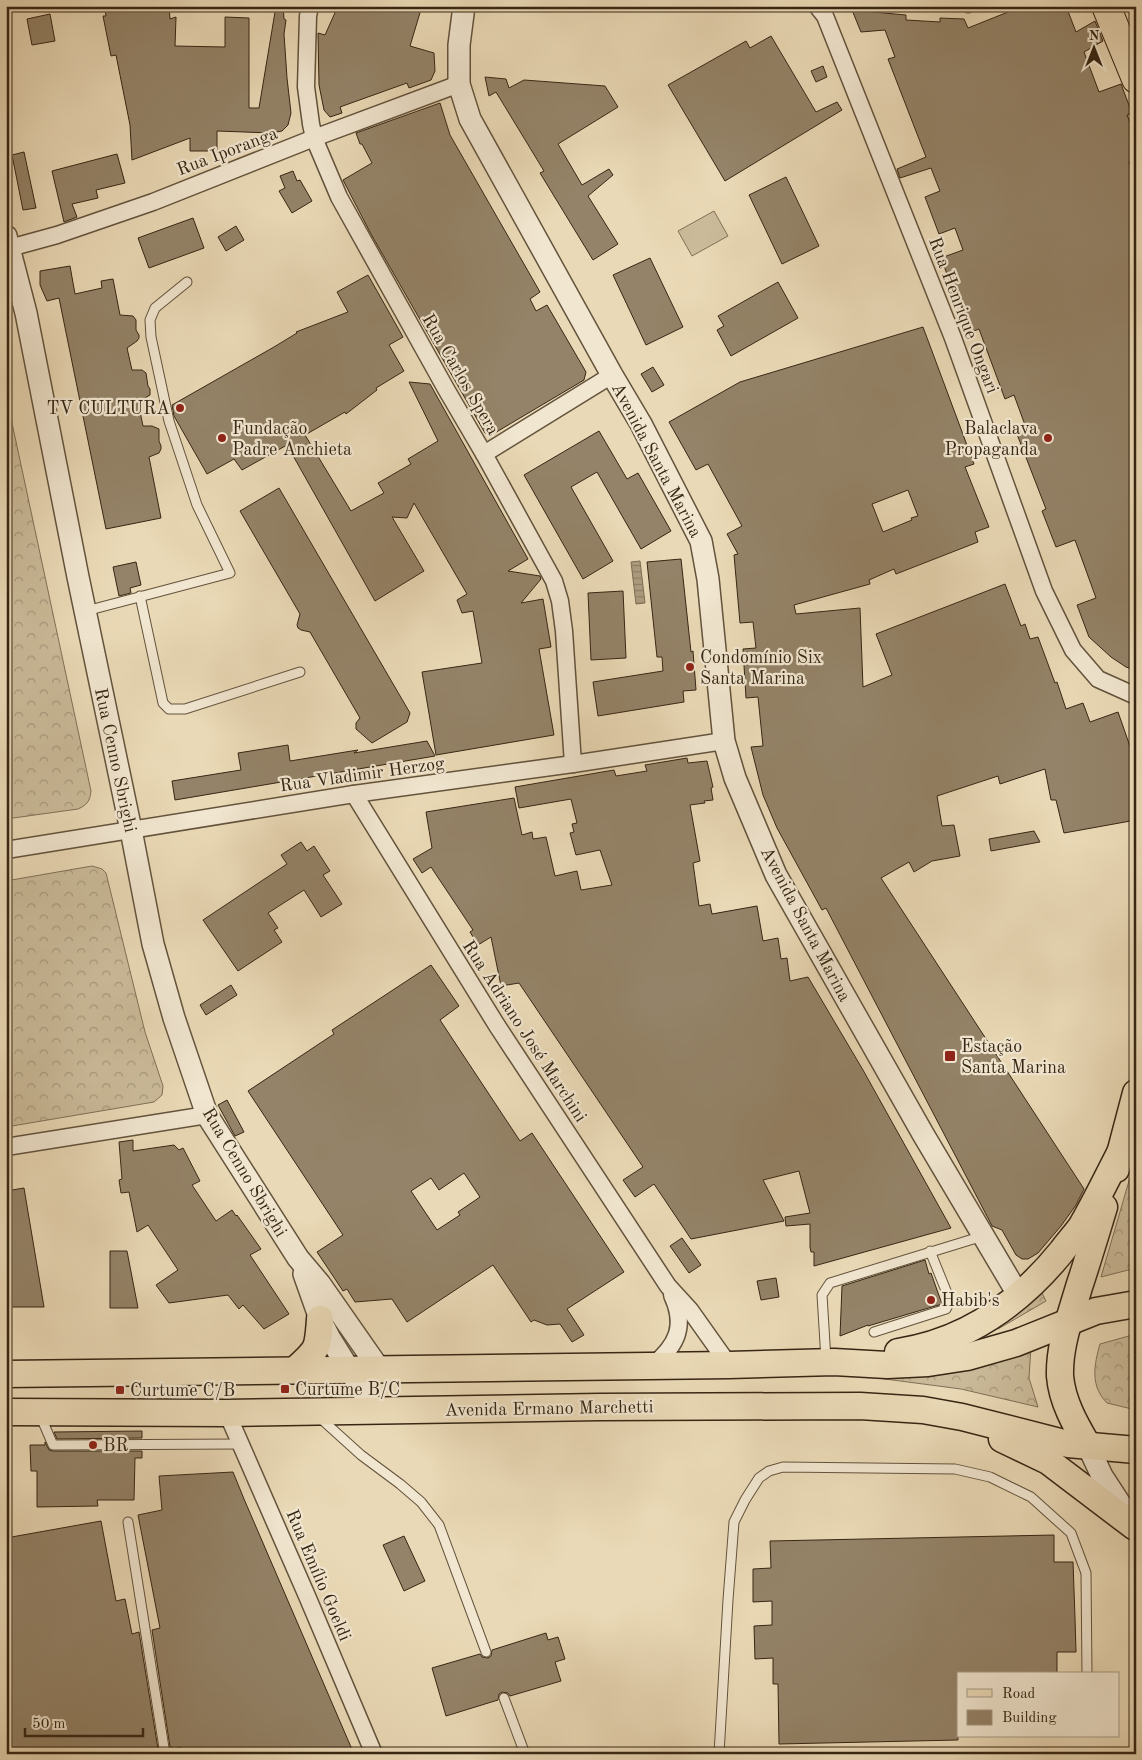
<svg xmlns="http://www.w3.org/2000/svg" width="1142" height="1760" font-family="'Old Standard TT',serif">
  <defs>
    <pattern id="forest-crowns" width="20" height="18" patternUnits="userSpaceOnUse" patternTransform="scale(1.25)"><rect width="20" height="18" fill="#cbbb9a"/><path d="M2 6a3 3 0 1 1 6 0M12 15a3 3 0 1 1 6 0" fill="none" stroke="#a6987c"/></pattern>
    <pattern id="water-rules" width="6" height="5" patternUnits="userSpaceOnUse" patternTransform="scale(1.25)"><rect width="6" height="5" fill="#ad9c7f"/><path d="M0 2.5h6" fill="none" stroke="#8e7f67"/></pattern>
  </defs>
  <rect width="100%" height="100%" fill="#ead9b6"/>
  <filter id="stains"><feTurbulence type="fractalNoise" baseFrequency=".004" numOctaves="4"/><feColorMatrix values="0 0 0 0 .2 0 0 0 0 .09 0 0 0 0 .02 0 0 0 .5 -.17"/></filter>
  <radialGradient id="worn" r=".72"><stop offset=".6" stop-color="#630" stop-opacity="0"/><stop offset="1" stop-color="#630" stop-opacity=".3"/></radialGradient>
  <g fill="url(#forest-crowns)" stroke="#807057">
    <path d="M6,395L91,791C90,801 87,805 78,809L6,819Z"/>
    <polygon points="92,866 102,869 106,873 145,1032 163,1086 162,1095 154,1102 6,1127 6,881"/>
    <polygon points="1136,1157 1136,1268 1101,1277"/>
    <polygon points="1040,1289 1046,1301 998,1329 995,1322"/>
    <path d="M1136,1334V1410L1107,1403C1090,1386 1094,1365 1100,1344Z"/>
    <polygon points="1031,1347 1029,1378 1038,1407 961,1389 870,1377"/>
  </g>
  <polygon fill="#cbbb9a" stroke="#807057" points="714,211 728,236 692,256 678,231"/>
  <polygon fill="url(#water-rules)" stroke="#7d6d54" points="640,561 645,603 636,604 631,562"/>
  <g fill="#948368" stroke="#362614" fill-rule="evenodd">
    <polygon points="104,6 169,6 170,19 176,17 175,46 225,47 225,17 249,18 249,108 259,108 276,6 283,6 284,19 286,20 284,34 287,78 291,113 288,125 282,131 271,133 217,131 217,151 190,151 190,138 132,160 130,125 116,55 111,56 103,16 106,16"/>
    <polygon points="338,6 422,6 410,46 434,53 435,71 431,80 409,88 407,83 340,107 342,113 330,117 324,110 319,85 318,33 325,35"/>
    <polygon points="1023,6 1066,6 1076,32 1095,21 1103,41 1084,52 1099,92 1121,84 1132,113 1127,115 1136,137 1136,159 1129,162 1136,181 1136,670 1126,667 1111,657 1089,637 1077,605 1096,598 1075,540 1056,547 1042,511 1046,509 1015,429 1025,425 1014,395 1005,399 979,329 969,333 941,258 963,250 955,228 939,234 925,197 940,191 931,168 900,178 897,169 926,157 888,59 895,57 885,30 861,32 852,10 906,15 906,20 940,22 940,18 964,19 968,28"/>
    <polygon points="50,14 55,41 32,45 27,19"/>
    <polygon points="771,36 816,112 837,102 842,110 725,181 668,85 746,41 750,48"/>
    <polygon points="823,66 827,77 816,82 811,71"/>
    <polygon points="485,77 506,79 509,88 524,80 605,86 618,107 558,144 582,185 609,169 613,175 588,196 618,244 593,260 540,173 544,171 496,92 489,96"/>
    <polygon points="440,103 450,135 540,292 530,299 536,311 547,305 586,372 584,380 493,434 485,433 371,234 343,180 372,163 362,144 360,144 356,133"/>
    <polygon points="24,152 36,208 23,210 12,155"/>
    <polygon points="117,154 125,183 96,190 98,198 72,204 77,217 64,222 52,171"/>
    <polygon points="293,171 297,181 300,180 312,201 292,213 279,191 285,188 280,176"/>
    <polygon points="786,177 819,246 782,264 749,195"/>
    <polygon points="193,218 204,248 149,268 138,238"/>
    <polygon points="236,226 244,240 226,251 218,237"/>
    <polygon points="650,258 683,327 646,345 613,275"/>
    <polygon points="70,266 75,294 102,288 101,281 113,279 120,315 133,316 136,320 136,330 139,335 139,338 137,341 127,348 132,370 142,370 146,373 148,386 150,389 150,395 138,402 143,426 152,426 159,429 159,441 161,446 161,449 159,453 149,457 161,518 106,529 59,298 47,301 40,285 40,271"/>
    <polygon points="368,275 403,337 389,345 404,371 376,388 377,390 346,414 345,412 305,435 351,511 384,493 378,483 411,464 408,459 438,441 409,382 430,384 528,559 508,571 540,576 541,579 521,603 543,599 551,647 539,649 554,735 436,755 422,672 482,663 473,611 462,613 457,600 467,594 414,503 407,518 392,517 424,571 375,601 287,445 242,470 234,459 207,474 174,416 172,405 274,347 297,333 296,332 348,312 337,292"/>
    <polygon points="778,282 798,318 731,356 717,330 724,326 718,316"/>
    <path d="M923,327L974,464L965,467L989,527L975,532L978,542L896,574L894,569L869,580L870,584L794,605L796,614L860,608L863,687L892,675L876,634L1005,584L1021,626L1025,624L1030,639L1038,637L1055,683L1057,682L1066,709L1083,703L1090,722L1118,712L1132,752L1136,750V820L1064,833L1056,800H1051L1045,769L1000,784L998,776L937,796L942,826L954,825L960,856L932,861L914,872L909,862L881,878L1084,1189L1076,1205L1061,1226L1038,1253L1028,1259H1022L1016,1255L1002,1230L992,1226L989,1220L826,908L822,910L777,828L763,795L751,747L763,746L758,697L746,698L743,649L756,648L753,622L740,623L734,555L738,554L727,534L742,526L708,464L696,470L669,422L740,382ZM908,490L918,516L911,518L912,520L883,532L872,504Z"/>
    <polygon points="653,367 664,385 652,392 641,374"/>
    <polygon points="599,431 627,479 638,473 671,531 641,549 597,472 571,487 613,561 583,579 524,475"/>
    <polygon points="279,488 410,713 407,722 372,743 356,729 356,723 360,718 310,632 301,630 298,628 297,625 300,614 240,511"/>
    <polygon points="681,559 691,652 693,651 696,690 683,691 684,702 598,716 593,682 663,671 662,657 657,657 647,562"/>
    <polygon points="136,562 141,585 130,588 131,593 119,596 113,567"/>
    <polygon points="623,591 626,658 591,660 588,593"/>
    <polygon points="427,741 435,756 175,800 172,781 241,770 238,753 288,745 290,761 358,750 354,753"/>
    <polygon points="687,758 688,763 707,761 713,787 711,788 713,800 704,801 705,803 690,805 700,861 693,863 699,906 710,904 712,914 757,906 763,941 778,938 781,959 787,958 790,981 808,977 863,1070 951,1228 814,1266 814,1252 811,1252 810,1247 810,1224 786,1226 785,1217 810,1213 799,1171 763,1180 784,1221 691,1239 654,1184 635,1197 623,1180 643,1167 519,983 501,986 491,937 478,945 470,932 473,930 431,867 422,873 413,859 432,848 426,812 514,798 522,835 532,832 533,839 546,837 555,876 577,871 581,890 612,885 600,850 576,855 570,833 574,832 572,824 577,823 571,799 519,808 515,787 614,770 616,776 647,771 645,765"/>
    <polygon points="1034,831 1040,842 991,851 989,839"/>
    <polygon points="301,842 307,851 314,846 330,871 323,875 342,904 321,917 304,890 268,913 278,928 274,930 282,942 238,971 203,920 287,864 281,855"/>
    <path d="M431,965L459,1006L440,1020L520,1141L532,1133L624,1272L567,1309L584,1335L572,1342L560,1324L547,1325L534,1320L531,1322L493,1265L407,1322L392,1299L355,1302L347,1289L343,1291L317,1252L343,1235L248,1091L334,1034L332,1030ZM464,1173L480,1197L458,1212L460,1215L437,1230L411,1191L431,1178L439,1190Z"/>
    <polygon points="231,985 237,995 206,1015 200,1005"/>
    <polygon points="227,1100 244,1132 235,1136 218,1105"/>
    <polygon points="133,1140 133,1151 174,1145 179,1150 183,1148 200,1181 192,1185 216,1221 232,1210 236,1216 237,1215 261,1249 250,1255 289,1314 264,1329 243,1305 239,1309 228,1295 169,1303 156,1285 178,1270 148,1225 137,1232 129,1192 121,1193 119,1180 122,1179 119,1142"/>
    <polygon points="24,1188 44,1307 6,1307 6,1191"/>
    <polygon points="682,1238 701,1265 689,1273 670,1246"/>
    <polygon points="110,1251 127,1251 138,1308 110,1308"/>
    <polygon points="925,1260 929,1274 931,1273 942,1304 868,1326 868,1325 840,1336 842,1286"/>
    <polygon points="776,1278 779,1297 761,1300 757,1281"/>
    <polygon points="142,1431 142,1438 57,1439 54,1432"/>
    <polygon points="45,1442 49,1450 53,1451 142,1451 142,1458 135,1458 134,1500 97,1500 98,1506 37,1507 37,1471 31,1471 30,1445 45,1445"/>
    <polygon points="233,1472 244,1499 354,1754 183,1754 181,1747 173,1749 172,1747 170,1747 152,1630 160,1628 138,1515 162,1510 159,1476"/>
    <polygon points="101,1521 116,1601 125,1599 132,1634 139,1632 158,1749 144,1751 145,1754 6,1754 6,1538"/>
    <polygon points="1054,1535 1054,1562 1073,1562 1075,1618 1076,1652 1057,1652 1057,1674 958,1674 958,1740 779,1744 778,1684 773,1684 773,1658 755,1659 754,1626 772,1625 772,1601 753,1602 753,1569 771,1568 770,1541"/>
    <polygon points="404,1536 425,1581 404,1591 383,1545"/>
    <polygon points="546,1633 548,1640 558,1637 565,1659 555,1662 561,1681 510,1696 508,1693 502,1692 499,1694 498,1700 446,1716 432,1668 480,1654 482,1657 488,1658 491,1656 492,1650"/>
  </g>
  <g fill="none" stroke-linecap="round" stroke-linejoin="round">
    <g stroke="#63533c" stroke-width="11">
      <g id="service">
        <polyline points="968,8 972,6"/>
        <polyline points="140,596 163,703 169,709 185,709 300,672"/>
        <polyline points="86,611 230,573 197,505 169,421 151,337 150,320 155,308 187,282"/>
        <polyline points="874,1332 946,1309 949,1303 949,1298 930,1251"/>
        <polyline points="826,1360 822,1295 830,1283 983,1236"/>
        <polyline points="40,1415 53,1445 240,1444"/>
        <polyline points="319,1417 361,1455 400,1484 421,1502 439,1525 486,1652"/>
        <polyline points="128,1522 165,1754"/>
        <polyline points="504,1698 525,1754"/>
        <polyline points="719,1754 728,1600 734,1522 745,1500 759,1478 769,1471 783,1467 955,1469 990,1477 1031,1497 1071,1533 1086,1573 1087,1674"/>
      </g>
    </g>
    <g stroke="#63533c" stroke-width="19">
      <g id="minor">
        <polyline points="310,6 308,16 306,87 311,124 314,138 339,197 446,389 484,454 554,581 560,601 564,631 573,764"/>
        <polyline points="817,6 825,16 953,338 1044,591 1073,650 1098,679 1136,696"/>
        <polyline points="6,249 57,235 153,202 314,138 459,84"/>
        <polyline points="484,454 612,375"/>
        <polyline points="354,794 496,1024 668,1286 690,1310 729,1365"/>
        <polyline points="6,850 354,794 573,764 724,741"/>
        <polyline points="6,1147 207,1115"/>
        <path d="M652,1366C678,1345 686,1325 672,1295"/>
        <polyline points="227,1413 307,1596 374,1754"/>
      </g>
    </g>
    <g stroke="#63533c" stroke-width="24">
      <g id="tertiary">
        <polyline points="464,6 459,45 459,84 470,119 612,375 641,424 701,541 708,579 724,741 735,778 776,875 923,1134 1019,1296"/>
        <polyline points="6,236 26,313 78,577 131,830 153,944 174,1018 207,1115 298,1258 320,1284 380,1370"/>
        <polyline points="304,1274 320,1319 329,1337 375,1411"/>
        <polyline points="1088,1446 1102,1476 1130,1519"/>
      </g>
    </g>
    <g stroke="#362614" stroke-width="29">
      <g id="primary">
        <polyline points="1116,1169 1136,1093"/>
        <path d="M898,1352C965,1342 1020,1303 1062,1251C1068,1243 1075,1235 1081,1227C1095,1203 1107,1178 1120,1153"/>
        <path d="M295,1370C318,1349 318,1350 320,1319"/>
        <polyline points="6,1374 729,1365 834,1362 887,1365 928,1363 967,1357 1016,1343 1096,1311 1136,1304"/>
        <polyline points="6,1412 227,1413 600,1407 860,1406 923,1410 962,1417 1068,1444 1136,1450"/>
        <polyline points="1002,1439 1048,1461 1135,1527"/>
        <path d="M1088,1446C1075,1424 1062,1401 1060,1376C1059,1345 1071,1315 1079,1287C1088,1260 1096,1233 1104,1207"/>
      </g>
    </g>
    <g stroke="#362614" stroke-width="30">
      <polyline id="trunk" points="1106,6 1136,79"/>
    </g>
    <use href="#service" stroke="#f1e6d0" stroke-width="9"/>
    <use href="#minor" stroke="#f1e6d0" stroke-width="16"/>
    <use href="#tertiary" stroke="#f1e6d0" stroke-width="21"/>
    <use href="#primary" stroke="#ead9b6" stroke-width="26"/>
    <use href="#trunk" stroke="#ead9b6" stroke-width="28"/>
  </g>
  <g fill="#8f2418" stroke="#f1e6d0" stroke-width="2">
    <circle cx="180" cy="408" r="5"/>
    <circle cx="222" cy="438" r="5"/>
    <circle cx="1048" cy="438" r="5"/>
    <circle cx="690" cy="667" r="5"/>
    <rect x="944" y="1050" width="12" height="12" rx="2.5"/>
    <circle cx="931" cy="1300" r="5"/>
    <rect x="280" y="1384" width="10" height="10" rx="2.5"/>
    <rect x="115" y="1385" width="10" height="10" rx="2.5"/>
    <circle cx="93" cy="1445" r="5"/>
  </g>
  <g text-anchor="middle" stroke-width="4.5" stroke-linejoin="round" paint-order="stroke">
    <g font-size="18" fill="#362614" stroke="#f1e6d0">
      <text transform="translate(227 151) rotate(-21)" y="6">Rua Iporanga</text>
      <text transform="translate(964 315) rotate(69)" y="6">Rua Henrique Ongari</text>
      <text transform="translate(461 374) rotate(60)" y="6">Rua Carlos Spera</text>
      <text transform="translate(657 460) rotate(62)" y="6">Avenida Santa Marina</text>
      <text transform="translate(116 760) rotate(78)" y="6">Rua Cenno Sbrighi</text>
      <text transform="translate(362 774) rotate(-8)" y="6">Rua Vladimir Herzog</text>
      <text transform="translate(806 924) rotate(62)" y="6">Avenida Santa Marina</text>
      <text transform="translate(525 1031) rotate(57)" y="6">Rua Adriano José Marchini</text>
      <text transform="translate(245 1172) rotate(59)" y="6">Rua Cenno Sbrighi</text>
      <text transform="translate(549 1408) rotate(-1)" y="6">Avenida Ermano Marchetti</text>
      <text transform="translate(319 1575) rotate(67)" y="6">Rua Emílio Goeldi</text>
    </g>
    <g font-size="18" fill="#362614" stroke="#f1e6d0" text-anchor="start">
      <text x="170" y="414" text-anchor="end">TV CULTURA</text>
      <text x="232" y="434">Fundação<tspan x="232" dy="21">Padre Anchieta</tspan></text>
      <text x="1038" y="434" text-anchor="end">Balaclava<tspan x="1038" dy="21">Propaganda</tspan></text>
      <text x="700" y="663">Condomínio Six<tspan x="700" dy="21">Santa Marina</tspan></text>
      <text x="961" y="1052">Estação<tspan x="961" dy="21">Santa Marina</tspan></text>
      <text x="941" y="1306">Habib's</text>
      <text x="295" y="1395">Curtume B/C</text>
      <text x="130" y="1396">Curtume C/B</text>
      <text x="103" y="1451">BR</text>
    </g>
  </g>
  <rect width="1142" height="1760" fill="none" stroke="#ead9b6" stroke-width="25"/>
  <rect x="8" y="8" width="1127" height="1745" fill="none" stroke="#362614" stroke-width="2.5"/>
  <rect x="12" y="12" width="1117" height="1735" fill="none" stroke="#362614"/>
  <rect x="957" y="1672" width="162" height="65" fill="#f1e6d0" stroke="#a69985"/>
  <rect x="967" y="1689" width="25" height="8" fill="#ead9b6" stroke="#a69985"/>
  <text x="1002" y="1698" font-size="15" fill="#362614">Road</text>
  <rect x="967" y="1710" width="25" height="15" fill="#948368" stroke="#a69985"/>
  <text x="1002" y="1722" font-size="15" fill="#362614">Building</text>
  <g transform="translate(1094 48)" stroke="#f1e6d0" stroke-width="4" paint-order="stroke">
  <path d="M0-4L9 19L0 12L-9 19Z" fill="#362614"/>
  <text y="-8" font-size="14" font-weight="bold" text-anchor="middle" fill="#362614">N</text>
  </g>
  <path d="M25 1728v8h118v-8" fill="none" stroke="#362614" stroke-width="2.5"/>
  <text x="32" y="1728" font-size="15" fill="#362614" stroke="#f1e6d0" stroke-width="4" paint-order="stroke">50 m</text>
  <rect width="100%" height="100%" filter="url(#stains)"/>
  <rect width="100%" height="100%" fill="url(#worn)"/>
</svg>
